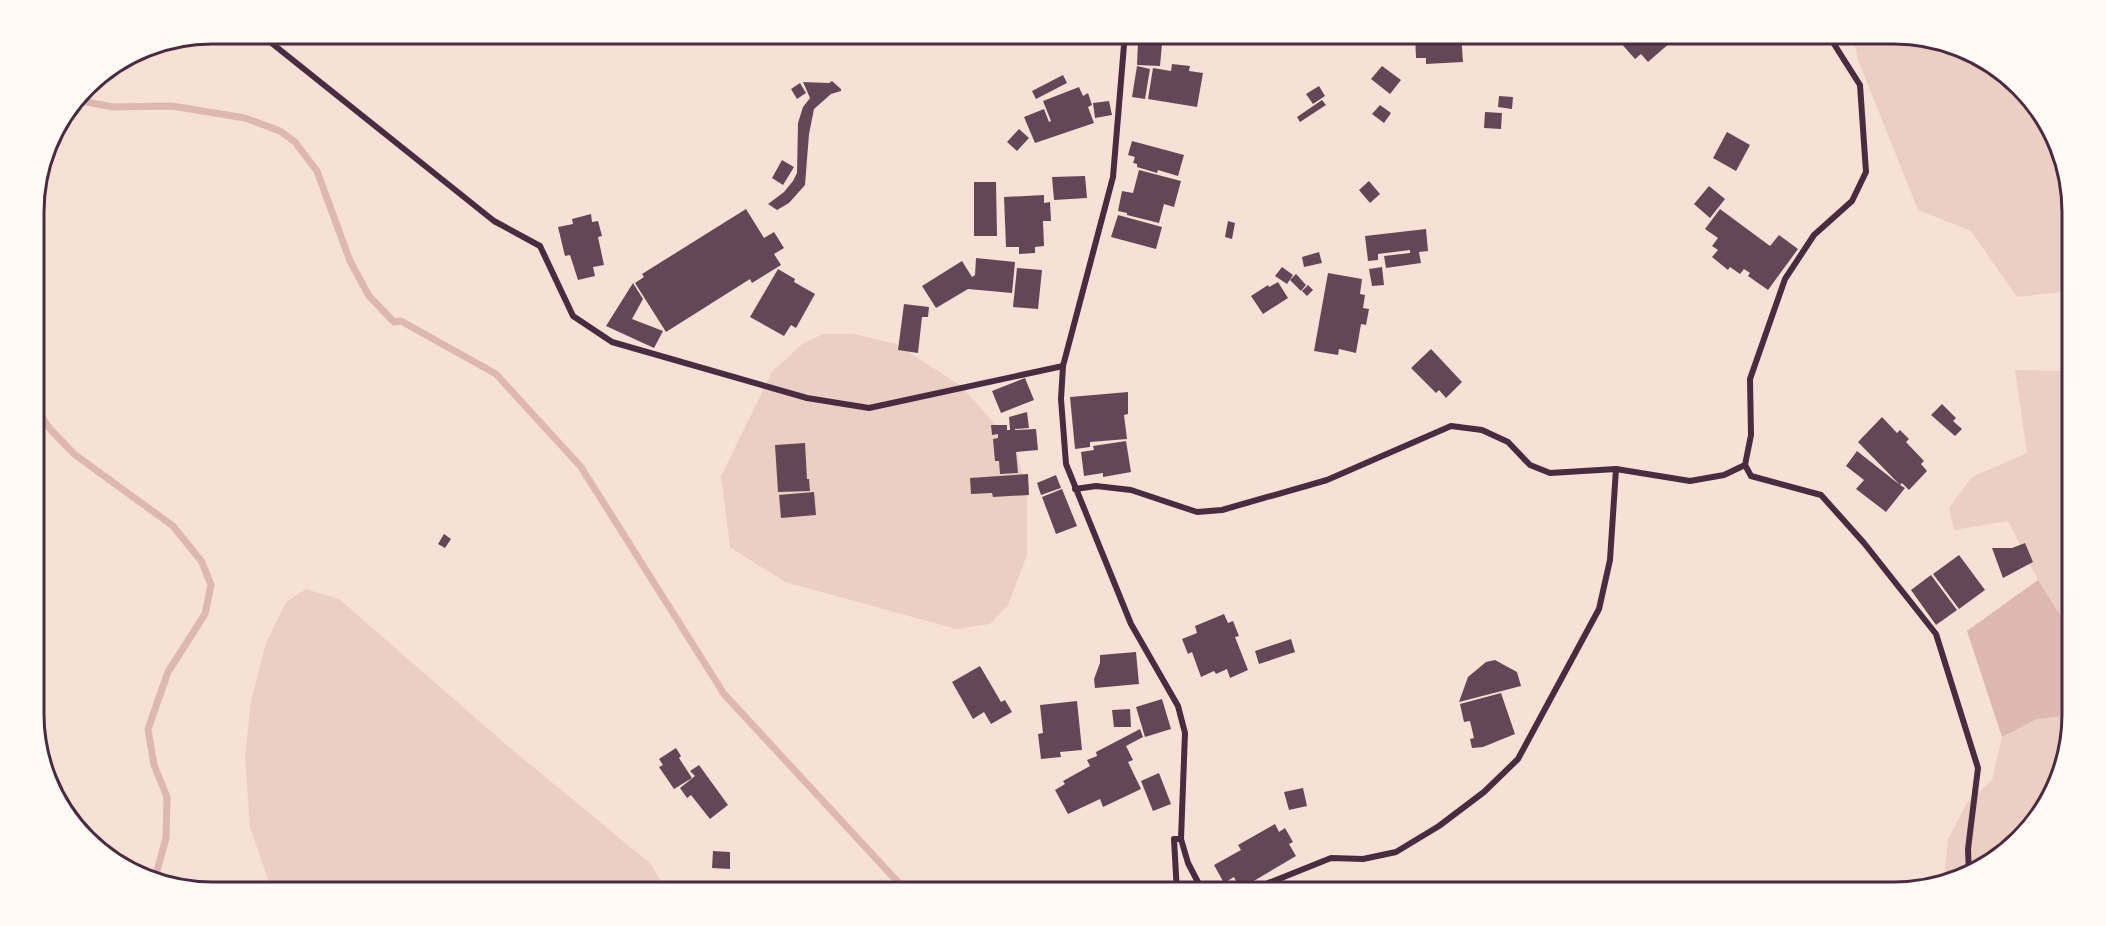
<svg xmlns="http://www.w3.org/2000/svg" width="2106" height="926" font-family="'Alegreya Sans',sans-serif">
  <rect width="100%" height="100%" fill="#f7e1d7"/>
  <g fill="#ebcfc5">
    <polygon points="1852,33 1895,33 1963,46 2036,102 2071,188 2072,291 2017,297 1971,231 1918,210 1858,60"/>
    <polygon points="823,334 854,334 896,344 961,386 1016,448 1027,495 1027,555 1008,605 990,624 956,629 785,582 730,547 721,476 772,372 802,344"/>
    <polygon points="2015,370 2072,371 2073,635 2038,580 2008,521 1954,530 1949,508 1972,477 2027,453"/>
    <polygon points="306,589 339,599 509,747 651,864 667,893 273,893 250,828 245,757 251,701 266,643 286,602"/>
    <polygon points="2073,715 2060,783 2003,856 1952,883 1943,885 1948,839 1967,803 1992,780 2002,737 2037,719"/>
  </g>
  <polygon fill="#dcb8b0" points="2038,580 2073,635 2073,715 2037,719 2002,737 1967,631"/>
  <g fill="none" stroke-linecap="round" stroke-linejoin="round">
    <g stroke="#dcb8b0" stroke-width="7">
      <polyline points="76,100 113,107 172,106 245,118 280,131 295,142 317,171 350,261 369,296 394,322 401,321 496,374 581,467 724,694 908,893"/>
      <polyline points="34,407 51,430 74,454 173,526 202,562 211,585 205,614 168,672 148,729 154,765 167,797 166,838 154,882"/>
    </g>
  </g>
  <g fill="#644757">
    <polygon points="618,33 632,33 633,43 618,44"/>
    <polygon points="1193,33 1206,33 1203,39"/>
    <polygon points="1210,33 1225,33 1224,37"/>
    <polygon points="1415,33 1461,33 1463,62 1426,64 1426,58 1416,58"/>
    <polygon points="1608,33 1663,33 1671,42 1648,62 1641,54 1635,59 1619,41 1616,42"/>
    <polygon points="1138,42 1162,44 1160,66 1137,65"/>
    <polygon points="1172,64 1190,66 1189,71 1203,73 1197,107 1148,99 1153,68 1171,71"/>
    <polygon points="1137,66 1150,69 1145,99 1132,97"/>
    <polygon points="1382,66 1401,80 1390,94 1371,79"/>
    <polygon points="1063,75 1067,83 1036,99 1032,91"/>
    <polygon points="832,81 841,89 841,91 831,94 814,109 809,134 805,185 789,203 777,210 768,204 784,192 793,181 797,173 798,123 803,107 810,98 803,82 829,83"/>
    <polygon points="800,83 806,93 797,99 791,89"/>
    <polygon points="1319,86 1325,96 1313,104 1306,94"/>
    <polygon points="1079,87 1083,96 1088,93 1092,105 1088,107 1094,123 1035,143 1024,117 1044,109 1049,122 1051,121 1043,101"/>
    <polygon points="1499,96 1513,97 1512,109 1498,107"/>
    <polygon points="1322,100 1326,105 1300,122 1297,117"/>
    <polygon points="1109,101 1112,115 1095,118 1093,103"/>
    <polygon points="1380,105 1391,113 1384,123 1372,114"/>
    <polygon points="1485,112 1502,113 1501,129 1484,128"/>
    <polygon points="1019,129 1029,138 1017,151 1007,142"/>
    <polygon points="1727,132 1750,145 1736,171 1713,158"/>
    <polygon points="1132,141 1184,155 1178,176 1158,170 1157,173 1137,167 1137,164 1133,163 1135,157 1128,155"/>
    <polygon points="782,160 794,167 783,185 772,178"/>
    <polygon points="1139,170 1181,181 1174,207 1164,204 1159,223 1127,215 1127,213 1118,211 1122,191 1133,193"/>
    <polygon points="1085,176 1087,198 1054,200 1052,177"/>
    <polygon points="1369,181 1380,194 1370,203 1359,190"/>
    <polygon points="974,182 996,182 997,236 974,236"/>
    <polygon points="1709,186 1725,199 1710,218 1694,204"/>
    <polygon points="1044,195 1044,203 1050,202 1051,221 1043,221 1044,246 1035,247 1035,253 1019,254 1019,247 1006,247 1004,197"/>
    <polygon points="746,209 764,238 774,232 784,248 774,254 781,265 752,283 750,279 666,332 635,283 644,277 642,274"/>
    <polygon points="1720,209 1770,246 1779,235 1798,249 1768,290 1748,276 1750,273 1744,269 1740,274 1730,267 1728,270 1712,257 1718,250 1712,246 1718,238 1705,229"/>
    <polygon points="591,214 592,222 598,221 602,236 598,237 604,265 593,267 595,276 578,280 570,255 565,256 558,227 573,224 572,219"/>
    <polygon points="1118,215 1162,227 1156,249 1111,237"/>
    <polygon points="1228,221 1235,223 1232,239 1225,237"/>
    <polygon points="1426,229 1428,251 1419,252 1421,263 1386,268 1384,256 1410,253 1410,250 1378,254 1378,260 1368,261 1365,236"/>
    <polygon points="1319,252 1322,263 1304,267 1302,257"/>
    <polygon points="976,258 1015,262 1012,293 968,289 968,278 968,289 936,308 922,286 962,261 972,277 975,275"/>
    <polygon points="1282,267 1293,275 1287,284 1275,276"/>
    <polygon points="1382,267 1384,285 1372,286 1369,269"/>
    <polygon points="1017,268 1042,270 1038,309 1013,307"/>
    <polygon points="778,269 795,279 794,282 815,294 796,328 791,325 784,336 750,317"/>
    <polygon points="1328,273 1362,279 1360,294 1365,295 1363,308 1369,309 1366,325 1361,324 1356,353 1339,349 1338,355 1314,351"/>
    <polygon points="1296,274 1306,285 1301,291 1290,280"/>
    <polygon points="1278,282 1288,298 1263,314 1251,296 1268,285 1269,287"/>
    <polygon points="633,283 643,299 632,319 663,331 654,348 606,326"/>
    <polygon points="1308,285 1313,290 1307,296 1302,291"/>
    <polygon points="904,304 929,307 928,317 922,317 918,353 898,350"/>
    <polygon points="2072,306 2072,319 2066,314"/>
    <polygon points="1431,349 1462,382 1446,398 1439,390 1436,393 1411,368"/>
    <polygon points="1025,378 1034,400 1001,413 992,391"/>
    <polygon points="1128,392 1128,414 1124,415 1127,439 1090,442 1090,447 1075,449 1070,397"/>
    <polygon points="1942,404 1956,418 1953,421 1962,429 1955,436 1931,415"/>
    <polygon points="1027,412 1029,428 1015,429 1015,430 1036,429 1038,450 1016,452 1018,473 1000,474 999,461 995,461 993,439 998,438 998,434 992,435 991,425 1007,425 1007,430 1010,430 1009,417"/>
    <polygon points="1882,417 1897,433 1900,430 1909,439 1906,442 1924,461 1921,464 1927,471 1909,490 1902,483 1900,485 1905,488 1886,512 1856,489 1864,480 1846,466 1857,451 1900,485 1858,442"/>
    <polygon points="1126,441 1131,472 1103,477 1103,473 1084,476 1081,452 1094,450 1093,446"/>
    <polygon points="805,443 807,479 809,479 810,491 778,492 775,445"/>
    <polygon points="1028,474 1029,495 993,497 992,493 971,494 970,478"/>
    <polygon points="1056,475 1061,488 1041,495 1037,483"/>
    <polygon points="1062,489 1077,526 1056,534 1042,497"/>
    <polygon points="814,492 816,515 781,518 779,495"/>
    <polygon points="444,534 451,539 445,548 438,544"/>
    <polygon points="2025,543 2033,562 2003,578 1992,548 2012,548"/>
    <polygon points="1959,555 1985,590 1959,609 1933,574"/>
    <polygon points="1931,575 1957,610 1936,625 1911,590"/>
    <polygon points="1224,614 1228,623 1233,621 1239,636 1235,637 1248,670 1230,678 1227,669 1216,674 1214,671 1201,677 1192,652 1188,654 1182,639 1197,633 1195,626"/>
    <polygon points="1291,639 1295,652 1259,664 1255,651"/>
    <polygon points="1136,652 1139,684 1095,688 1094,679 1100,663 1100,655"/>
    <polygon points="1495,660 1517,672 1521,686 1459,702 1468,677 1486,662"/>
    <polygon points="980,666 1001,702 1005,700 1012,712 991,724 984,712 973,719 952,682"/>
    <polygon points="1501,693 1515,734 1483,747 1472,748 1470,739 1474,738 1470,721 1464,722 1460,704"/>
    <polygon points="1162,699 1171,729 1145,737 1136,707"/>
    <polygon points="1077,701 1082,750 1060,752 1061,757 1041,759 1038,734 1043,733 1040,705"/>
    <polygon points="1130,709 1131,727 1114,727 1112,710"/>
    <polygon points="1140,729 1143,737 1126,746 1133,760 1128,762 1141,789 1103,807 1100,799 1068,814 1055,790 1065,784 1063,781 1090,766 1087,760 1097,756 1096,752"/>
    <polygon points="676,748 681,756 679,758 692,778 674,789 659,767 663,765 659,759"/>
    <polygon points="699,765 728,805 710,819 691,795 687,798 680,788 695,776 690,771"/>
    <polygon points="1159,773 1171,804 1153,811 1141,781"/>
    <polygon points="1303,788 1307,806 1289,810 1284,792"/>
    <polygon points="1275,824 1279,832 1285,828 1293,842 1289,844 1296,856 1240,889 1234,877 1224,883 1214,865 1241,850 1238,845"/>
    <polygon points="713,851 730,852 730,869 712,868"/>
    <polygon points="1286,882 1308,893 1281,893"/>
    <polygon points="1315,885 1325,890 1327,886 1341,893 1311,893"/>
  </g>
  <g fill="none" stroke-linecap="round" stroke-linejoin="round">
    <g stroke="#4a2c40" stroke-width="6">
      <polyline points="259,33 494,221 540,246 573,316 612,342 807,398 869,408 1063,366"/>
      <polyline points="1125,33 1113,177 1063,366 1061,399 1066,464 1131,624 1178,706 1185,733 1181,839 1188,863 1201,888 1213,893"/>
      <polyline points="1745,465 1751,476 1821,495 1864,543 1936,634 1978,768 1968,849 1969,875"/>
      <polyline points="1075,489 1096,486 1131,490 1197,512 1222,510 1327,480 1451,426 1482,430 1508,442 1530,465 1550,473 1616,469 1690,481 1724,475 1745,465 1751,435 1750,379 1785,279 1814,235 1852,201 1866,172 1860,85 1827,33"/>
      <polyline points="1177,893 1174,839 1181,839"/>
      <polyline points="1250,893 1251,890 1331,858 1363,859 1396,852 1439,826 1484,792 1518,759 1599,609 1610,560 1616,469"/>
    </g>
  </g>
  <path d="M0 0H2106V926H0ZM212 44H1894A168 168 0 0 1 2062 212V714A168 168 0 0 1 1894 882H212A168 168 0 0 1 44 714V212A168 168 0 0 1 212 44Z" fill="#fffaf5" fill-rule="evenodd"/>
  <path fill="none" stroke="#4a2c40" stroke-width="3" d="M212 44H1894A168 168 0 0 1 2062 212V714A168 168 0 0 1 1894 882H212A168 168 0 0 1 44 714V212A168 168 0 0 1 212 44Z"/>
</svg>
